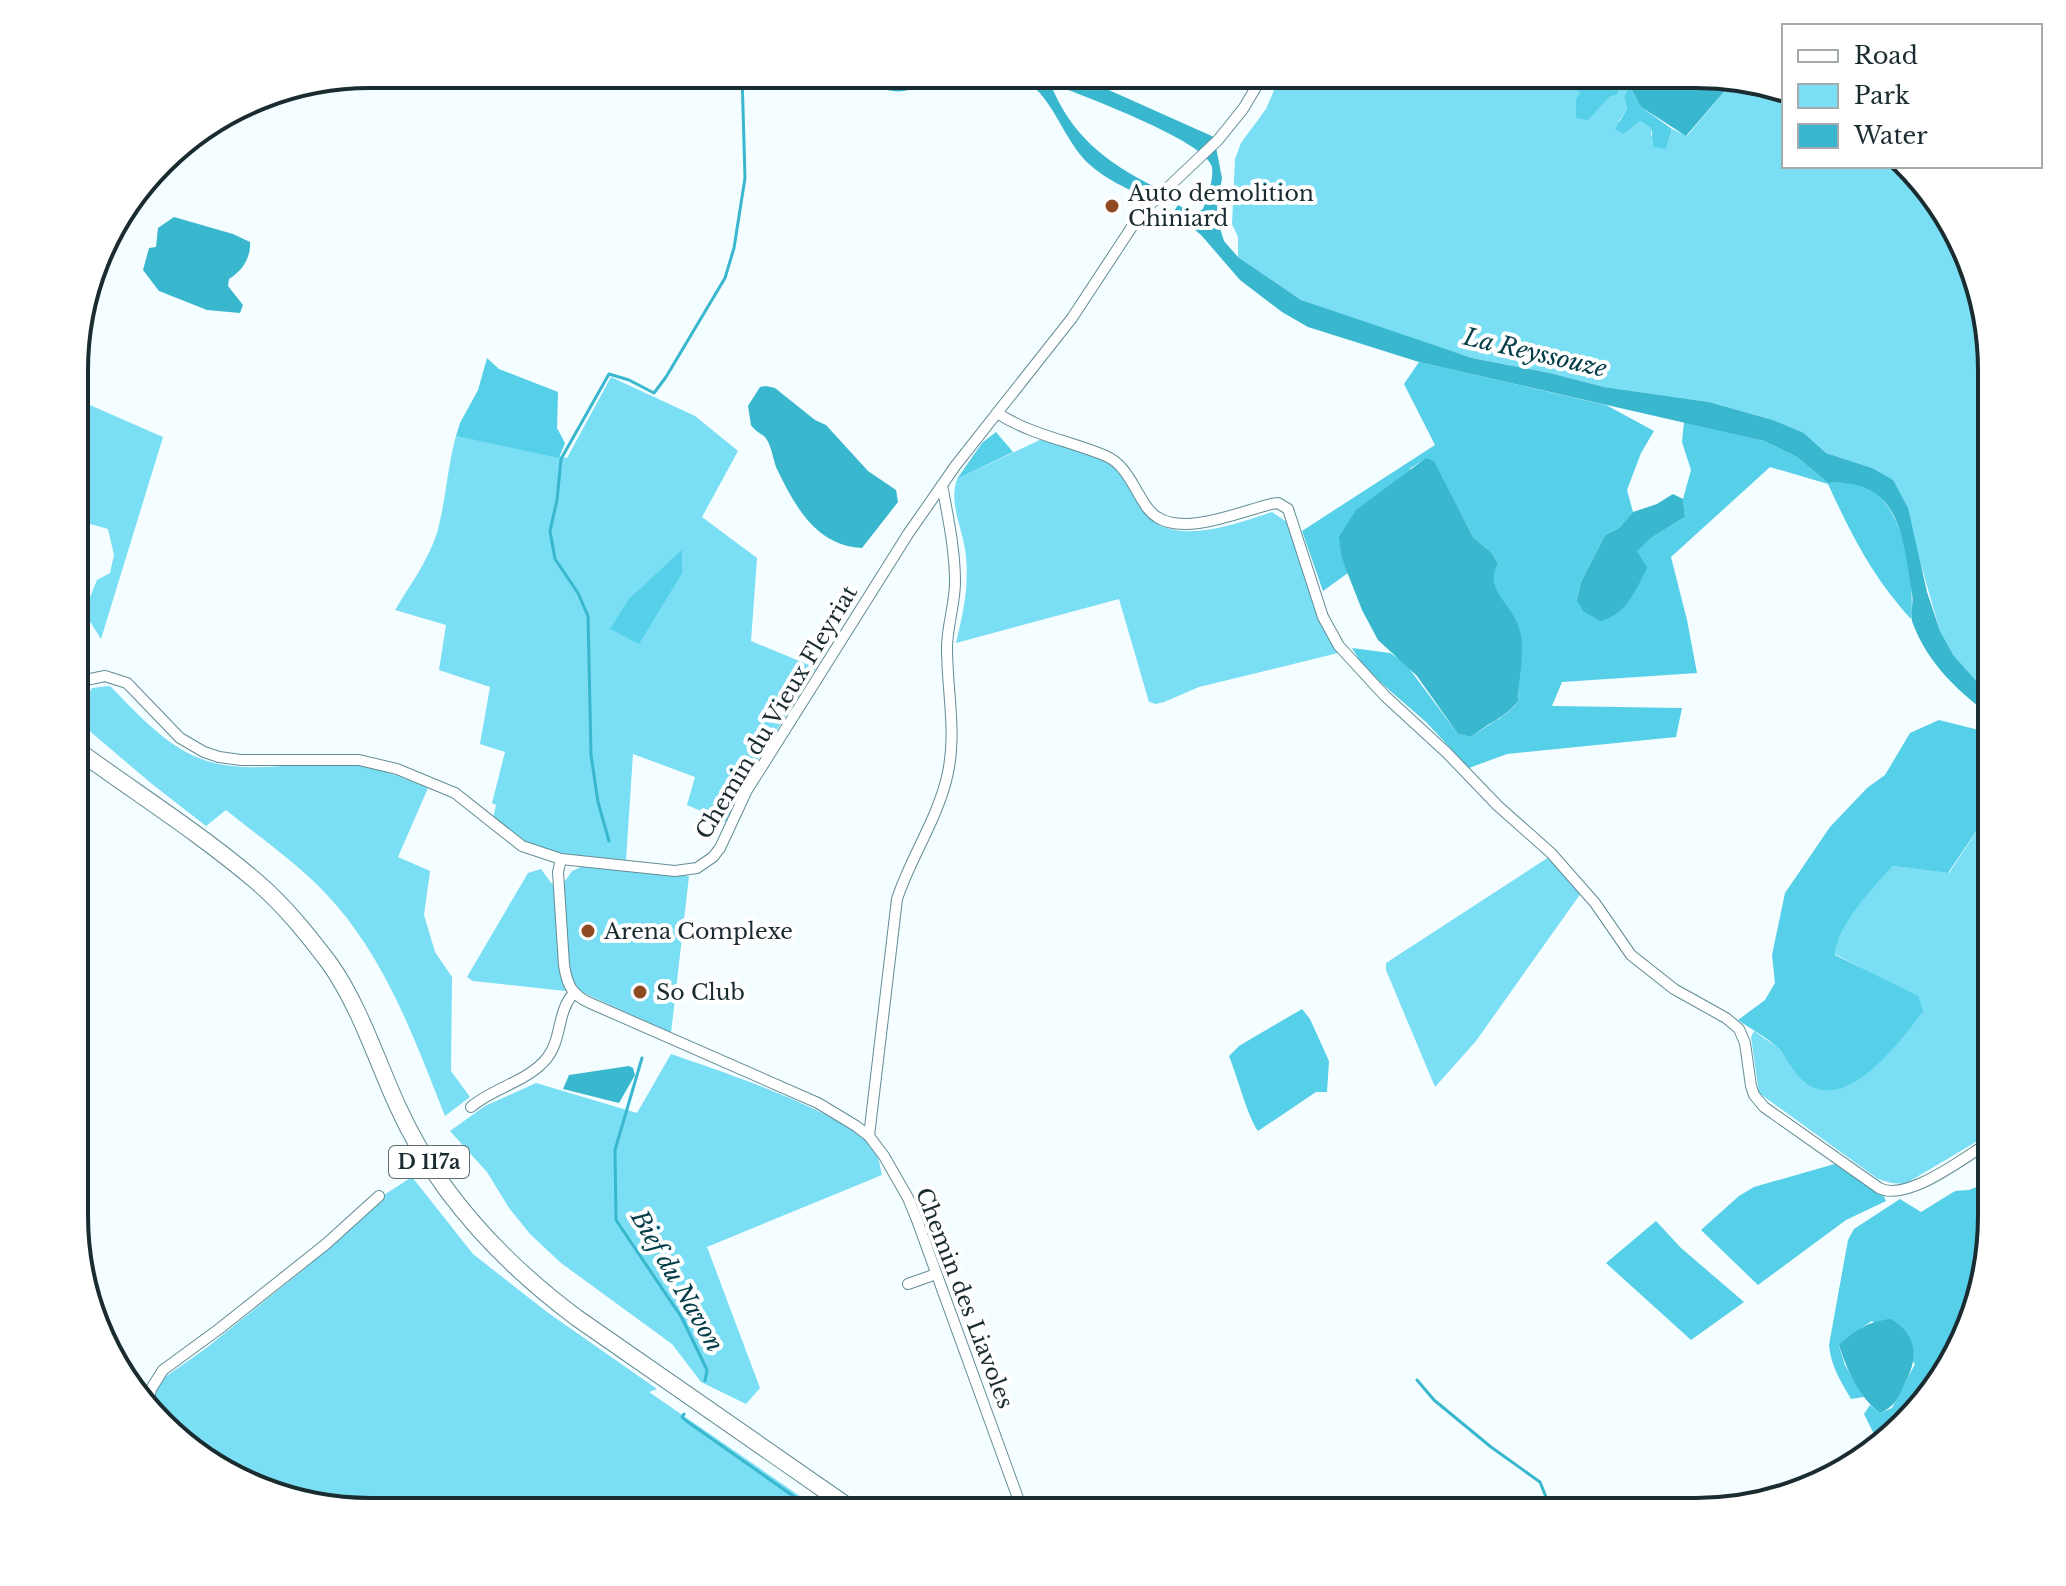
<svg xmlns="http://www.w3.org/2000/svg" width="2066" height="1586" font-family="'Libre Baskerville',serif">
  <rect width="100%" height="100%" fill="#f4fdff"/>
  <g fill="#7adef4">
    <polygon points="1281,74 1540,75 1543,79 1568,84 1581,94 1609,97 1617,95 1624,81 1629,85 1624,97 1627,109 1619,121 1624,134 1640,121 1651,128 1651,135 1668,143 1672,129 1687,136 1735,79 1784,91 1784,166 1905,166 1962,239 1992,370 1992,692 1979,684 1952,655 1940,631 1919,558 1872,468 1826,453 1804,433 1773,420 1709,402 1604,387 1550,373 1472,358 1368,324 1301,300 1238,257 1238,237 1232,224 1235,159 1241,143 1266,109"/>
    <path d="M611,377L695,416L738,451L702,517L757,558L751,641L816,668L752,769L726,822L687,805L695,777L633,754L626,860L562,854L526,843L493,819L496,805L492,803L505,752L480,744L490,687L439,670L446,625L395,610C410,585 428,561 437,533C446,501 447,468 456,436L567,458Z"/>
    <polygon points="76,399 163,437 101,639 84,612 97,580 110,573 114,555 108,529 76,520"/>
    <path d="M1042,439C1065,447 1099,453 1116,470C1131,484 1138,506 1153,520C1180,545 1242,522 1272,512L1287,522L1321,624L1338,653L1199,687L1164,702L1156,704L1149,702L1119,599L956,643C963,614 969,587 966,557C964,530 948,505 957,479Z"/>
    <path d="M110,686C135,711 161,741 194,756C242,778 296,760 346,764C376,766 401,777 428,788L398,857L430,871L424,915L435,952L452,977L451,1071L470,1097L445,1116C416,1043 389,967 337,906C306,869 263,840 226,810L206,826L152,784L79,722L81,707L92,688Z"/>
    <path d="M1992,808L1991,1133L1905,1184L1891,1183L1878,1179L1759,1093L1751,1037L1754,1031L1777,1047L1806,1083L1872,974L1835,954C1838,921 1871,890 1893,866L1949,873Z"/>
    <polygon points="1549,857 1581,893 1476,1041 1435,1087 1386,970 1386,963"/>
    <polygon points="581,867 689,876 671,1033 584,993 473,981 467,977 528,873 541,869 552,884 565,881 572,871"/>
    <path d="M671,1054C714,1069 853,1114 875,1151C879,1157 880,1167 882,1175L707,1247L760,1388L746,1404L701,1382L672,1344L561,1263L530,1234L509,1208L487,1172L450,1131L485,1106L536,1083L637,1113Z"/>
    <polygon points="412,1177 473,1254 547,1312 657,1389 649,1392 823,1512 351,1511 257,1490 175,1439 151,1408 154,1395 165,1377 205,1349 303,1270 384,1195"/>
    <polygon points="1948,1365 1919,1411 1897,1428 1931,1369 1939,1370"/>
  </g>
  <g fill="#56cfe8">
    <polygon points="1547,75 1571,75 1578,81 1593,84 1617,75 1624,81 1617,95 1609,97 1588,120 1576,118 1576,100 1580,93 1568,85 1560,90 1543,79"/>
    <polygon points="1629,85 1641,107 1672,129 1666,149 1654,147 1651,128 1640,121 1624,134 1615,129 1627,109 1624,97"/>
    <polygon points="487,358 499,369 558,392 557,428 565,443 559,458 456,436 460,423 478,390"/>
    <path d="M1419,362L1606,405L1654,431L1641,453L1627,490L1633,512L1619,528L1605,535L1581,582L1577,600L1651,538L1685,517L1683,499L1691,470L1682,442L1684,422L1764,441L1797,457L1828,483C1840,483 1853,481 1864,486C1905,503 1915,581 1911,619C1872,576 1852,536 1828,484L1770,467L1671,557L1687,620L1697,673L1562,682L1552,706L1682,708L1676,737L1507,754L1469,768L1426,722L1365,669L1352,648L1390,653L1405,663L1458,734L1471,737C1482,728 1515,712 1518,700C1519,695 1518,691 1518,686L1492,581V573L1498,564L1492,553L1473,537L1434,462L1425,459L1411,468L1342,559L1348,573L1323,591L1302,531L1435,445L1404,384Z"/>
    <polygon points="996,432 1013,452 957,479 982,443"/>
    <polygon points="682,550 682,573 639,644 610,629 629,599"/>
    <path d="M1939,720L1979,730L1992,727V808L1948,873L1893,866C1873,888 1837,924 1835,955L1918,996L1923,1011C1903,1038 1848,1114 1806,1083C1795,1075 1788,1060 1779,1049C1768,1038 1751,1029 1738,1020L1765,1000L1775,983L1772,955L1785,893L1830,827L1867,788L1885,775L1910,733Z"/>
    <path d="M1302,1009L1310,1019L1329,1061L1327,1092H1316L1258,1131C1249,1120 1236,1073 1229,1056L1239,1046Z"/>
    <polygon points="1838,1163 1883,1195 1886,1201 1846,1220 1758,1285 1701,1230 1739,1196 1754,1187"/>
    <path d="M1991,1181V1236L1969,1330L1959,1342L1948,1365L1939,1370H1931L1897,1428L1876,1444L1874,1434L1864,1414L1870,1405L1880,1413L1892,1408L1915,1364L1872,1321L1853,1333L1839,1346L1845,1365L1864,1397L1851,1399C1840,1380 1831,1366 1829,1345L1848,1240L1854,1229L1900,1199L1921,1212L1955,1191L1969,1190Z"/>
    <polygon points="1656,1221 1681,1248 1744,1302 1691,1340 1606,1263"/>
  </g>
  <g fill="#38b7cf">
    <path d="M862,74H942C913,93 890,101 862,74Z"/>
    <path d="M1015,74H1073L1214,137L1222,178L1217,205L1219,225L1224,241L1238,257L1301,300L1472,358L1550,373L1604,387L1709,402L1773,420L1804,433L1826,453L1872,468L1893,480L1908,508L1927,592L1940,631L1953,655L1979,684L1992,692V717C1958,691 1929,665 1913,624C1909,614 1914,604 1912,594C1903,537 1900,478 1828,483L1797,457L1764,441L1419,362L1308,327L1282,312L1240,280L1202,236L1174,211L1178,205L1194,214L1203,209C1207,197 1214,180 1212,167C1207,141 1078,94 1050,83C1071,135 1105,162 1155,187L1150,194L1144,191V197C1126,188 1106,179 1090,165C1061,139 1054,92 1015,74Z"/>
    <path d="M1571,75H1715L1735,79L1686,136L1641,107L1629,85L1617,76C1599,82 1587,88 1571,75Z"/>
    <path d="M174,217L233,234L250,242C251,258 242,271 229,279L228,286L243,305L240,313L207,310L159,291L143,270L149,248L156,247L158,228Z"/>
    <path d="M766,386L775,388L815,420L826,425L868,471L896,490L898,502L862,548C816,546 794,505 776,467C773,458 771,444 765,437C760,433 755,431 751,425L748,406L760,387Z"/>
    <path d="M1426,458L1434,461L1473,537L1492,553L1498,564C1483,587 1510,603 1518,625C1527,647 1518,677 1518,701C1507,717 1486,724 1471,737L1458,734L1417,676L1378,640L1362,610L1342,559L1339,537L1356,510Z"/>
    <path d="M1673,494L1683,499L1685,517L1651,538L1637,551L1647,568C1635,591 1626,615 1600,621L1583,611L1577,600L1581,582L1605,535L1619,528L1633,512L1657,504Z"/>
    <polygon points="629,1066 633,1068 635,1075 619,1103 563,1089 569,1075"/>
    <path d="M1891,1319C1919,1336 1918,1360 1904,1385C1898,1399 1894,1407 1880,1413C1859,1397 1847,1370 1839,1345C1856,1329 1867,1322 1891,1319Z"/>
  </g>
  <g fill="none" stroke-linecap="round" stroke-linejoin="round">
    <g stroke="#38b7cf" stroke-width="3">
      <polyline points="609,841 598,802 591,755 588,616 578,593 555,559 550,531 557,500 561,459 609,374 629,380 654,393 666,377 725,278 734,248 745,178 742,74"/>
      <polyline points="642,1058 615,1150 616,1220 682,1318 707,1370 705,1381"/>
      <polyline points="1417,1380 1434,1400 1491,1447 1540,1482 1552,1512"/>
      <polyline points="684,1414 682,1417 685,1420 816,1512"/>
    </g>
    <g stroke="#638c95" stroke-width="12">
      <g id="minor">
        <path d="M997,413C1031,435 1070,441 1106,456C1122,463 1130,479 1138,493C1143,501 1148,512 1157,517C1185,536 1242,511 1271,504L1278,503L1288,509L1323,617L1339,646L1385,696L1447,753L1498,806L1551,853L1595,903L1631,955L1674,989L1726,1018L1739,1029L1745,1043L1751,1086L1754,1095L1764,1107L1879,1188C1907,1203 1966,1156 1991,1141"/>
        <polyline points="76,682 105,676 127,683 180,738 204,752 219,757 241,760 359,760 397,769 455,793 522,846 561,859 675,871 697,868 713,857 720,848 747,790 766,760 908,534 956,465 1072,318 1141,213 1218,140 1243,109 1264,74"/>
        <path d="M561,859L558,872L564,965C567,985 572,995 590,1003L818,1103L856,1126L869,1136L884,1156L908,1198L917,1220L1023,1512"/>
        <path d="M471,1107C493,1088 529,1081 547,1058C562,1039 557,1012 573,994"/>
        <path d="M869,1136L897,899C910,859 935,823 946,781C958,736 947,694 947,648C947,626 955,604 955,582C955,550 948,517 942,485"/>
        <polyline points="908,1284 936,1274"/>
        <polyline points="148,1404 151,1389 163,1370 219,1329 326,1244 379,1196"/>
      </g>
    </g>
    <g stroke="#638c95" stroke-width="18">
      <path id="primary" d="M76,749C136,793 201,834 257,882C285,906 308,935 330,964C360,1007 376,1059 398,1107C437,1193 502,1262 577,1318L856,1512"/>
    </g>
    <use href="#minor" stroke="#fff" stroke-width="10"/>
    <use href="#primary" stroke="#fff" stroke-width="16"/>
  </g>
  <g fill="#904a22" stroke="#fff" stroke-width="3">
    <circle cx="1112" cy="206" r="8"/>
    <circle cx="588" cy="931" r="8"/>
    <circle cx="640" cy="992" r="8"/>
  </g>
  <g text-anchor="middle" stroke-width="8" stroke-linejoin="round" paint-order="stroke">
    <rect fill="#fff" stroke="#5f6b6e" stroke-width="2" x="389" y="1146" width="80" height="32" rx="6"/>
    <g font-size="20" font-weight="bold" fill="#1b2c30">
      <text x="429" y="1169">D 117a</text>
    </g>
    <g font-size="22" fill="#1b2c30" stroke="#fff" text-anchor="start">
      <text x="1128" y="201">Auto demolition<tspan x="1128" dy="25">Chiniard</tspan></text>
      <text x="604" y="939">Arena Complexe</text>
      <text x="656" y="1000">So Club</text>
    </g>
    <g font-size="22" fill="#1b2c30" stroke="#fff">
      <text transform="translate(776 712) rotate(-59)" y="8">Chemin du Vieux Fleyriat</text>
      <text transform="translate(965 1298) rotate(69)" y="8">Chemin des Liavoles</text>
    </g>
    <g font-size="24" font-style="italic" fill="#033e48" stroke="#fff">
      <text transform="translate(1535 353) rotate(13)" y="8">La Reyssouze</text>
      <text transform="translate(677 1281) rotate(60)" y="8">Bief du Navon</text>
    </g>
  </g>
  <path d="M0 0H2066V1586H0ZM370 88H1696A282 282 0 0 1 1978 370V1216A282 282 0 0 1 1696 1498H370A282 282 0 0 1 88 1216V370A282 282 0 0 1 370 88Z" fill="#fff" fill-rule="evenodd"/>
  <path fill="none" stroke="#1b2c30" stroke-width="4" d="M370 88H1696A282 282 0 0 1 1978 370V1216A282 282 0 0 1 1696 1498H370A282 282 0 0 1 88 1216V370A282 282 0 0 1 370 88Z"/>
  <rect x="1782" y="24" width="260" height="144" fill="#ffffff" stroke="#a4abac" stroke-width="2"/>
  <rect x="1798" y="50" width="40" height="12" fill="#ffffff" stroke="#a4abac" stroke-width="2"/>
  <text x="1854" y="64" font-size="24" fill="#1b2c30">Road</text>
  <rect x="1798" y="84" width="40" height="24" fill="#7adef4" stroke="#a4abac" stroke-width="2"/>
  <text x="1854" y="104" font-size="24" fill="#1b2c30">Park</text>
  <rect x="1798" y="124" width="40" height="24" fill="#38b7cf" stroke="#a4abac" stroke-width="2"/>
  <text x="1854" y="144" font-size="24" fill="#1b2c30">Water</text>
</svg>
